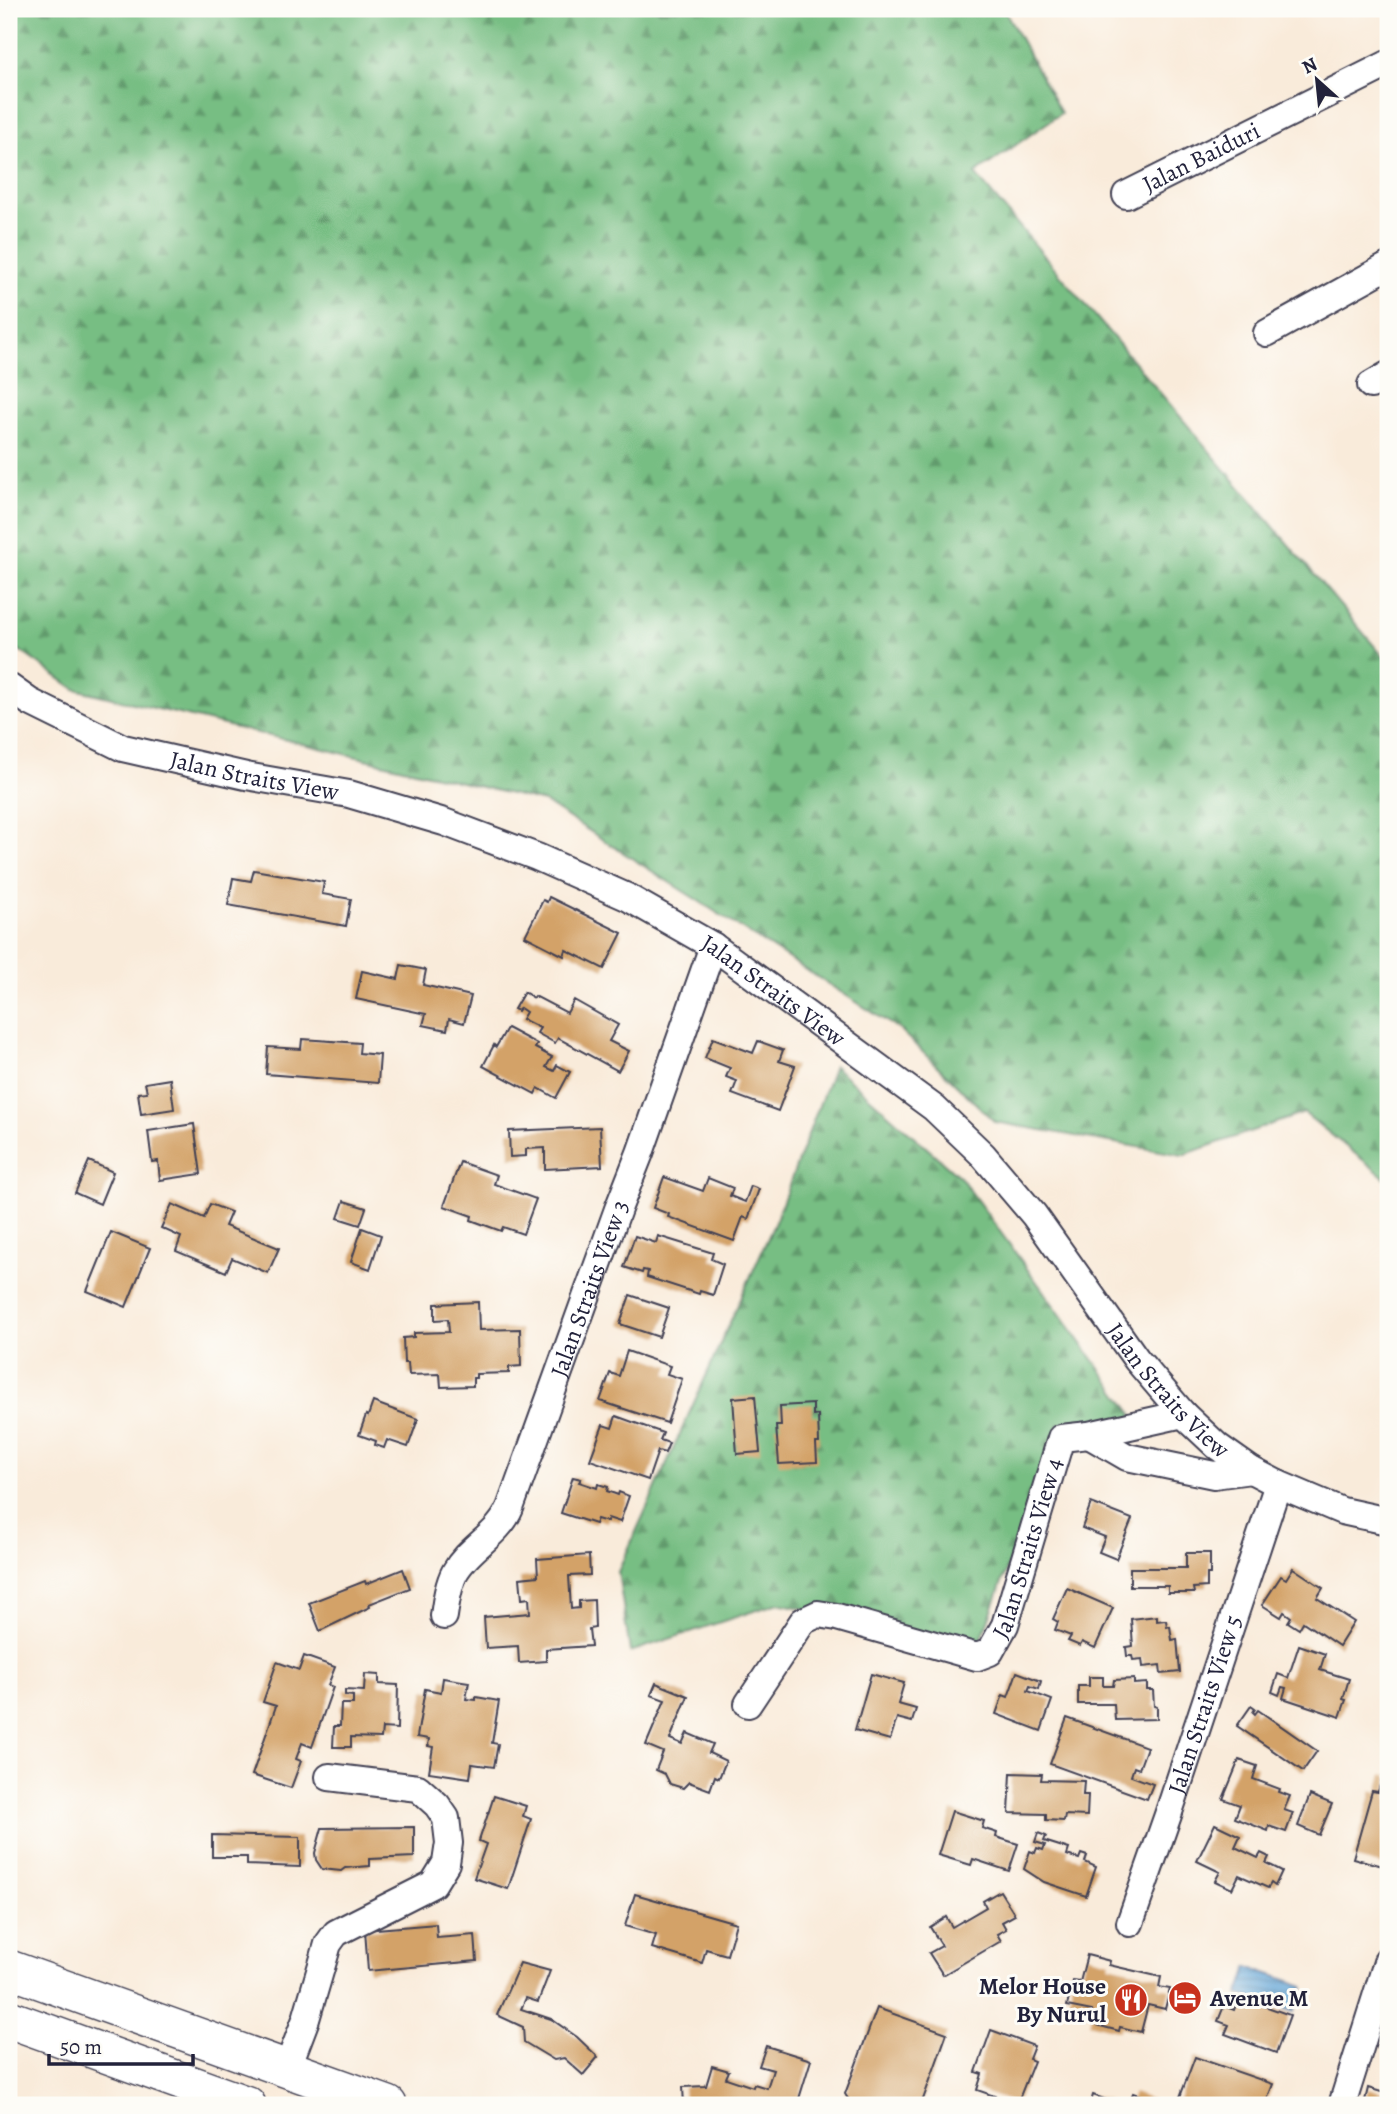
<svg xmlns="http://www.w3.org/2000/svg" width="1397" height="2114" font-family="Alegreya,serif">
  <defs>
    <pattern id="forest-firs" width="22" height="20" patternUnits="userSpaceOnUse" patternTransform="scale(1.75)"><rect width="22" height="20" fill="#77be83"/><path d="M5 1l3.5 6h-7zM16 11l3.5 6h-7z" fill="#619a6c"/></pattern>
    <pattern id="water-rules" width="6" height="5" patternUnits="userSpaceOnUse" patternTransform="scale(1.75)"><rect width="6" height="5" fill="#62a4d6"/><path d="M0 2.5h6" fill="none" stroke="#5085af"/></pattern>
  </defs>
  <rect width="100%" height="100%" fill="#fdfcf7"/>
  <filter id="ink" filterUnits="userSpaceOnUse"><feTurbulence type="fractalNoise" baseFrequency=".0143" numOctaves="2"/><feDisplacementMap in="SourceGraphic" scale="14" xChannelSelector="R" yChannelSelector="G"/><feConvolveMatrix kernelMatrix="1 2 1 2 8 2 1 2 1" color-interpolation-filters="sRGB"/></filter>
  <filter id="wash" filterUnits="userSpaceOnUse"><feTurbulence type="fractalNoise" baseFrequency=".00686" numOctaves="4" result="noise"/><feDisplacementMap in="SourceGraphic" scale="28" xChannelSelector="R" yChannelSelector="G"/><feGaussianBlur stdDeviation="1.57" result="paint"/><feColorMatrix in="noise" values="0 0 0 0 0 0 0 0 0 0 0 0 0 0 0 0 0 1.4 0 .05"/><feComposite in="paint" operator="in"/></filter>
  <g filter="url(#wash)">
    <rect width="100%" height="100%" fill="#f9ebda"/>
    <g fill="url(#forest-firs)" stroke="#4c705f" stroke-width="2">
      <polygon points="9,9 1004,9 1061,113 975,174 1388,662 1388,1180 1304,1113 1183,1155 995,1122 900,1030 544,802 75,689 9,643"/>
      <polygon points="834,1066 961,1178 1135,1417 1059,1424 979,1646 778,1603 630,1652 618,1572 775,1222"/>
    </g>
    <polygon fill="url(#water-rules)" stroke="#426388" stroke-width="2" points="1248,1967 1304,1986 1294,2012 1239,1994"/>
    <g id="blocks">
      <g fill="#d3a268">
        <polygon points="254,870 324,882 322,894 351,899 346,926 228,905 233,878 251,881"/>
        <polygon points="549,897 622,933 604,969 566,950 564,956 525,936 543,900 547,902"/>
        <polygon points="401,965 426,970 423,985 471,996 464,1023 449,1019 447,1030 423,1025 426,1014 356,999 362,971 398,979"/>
        <polygon points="524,992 534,998 535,996 567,1013 574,1000 618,1025 609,1041 629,1051 618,1071 558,1038 555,1043 537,1033 540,1028 522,1019 526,1012 520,1008 518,1011 514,1009"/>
        <polygon points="507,1028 537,1044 535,1048 552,1057 546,1067 554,1071 557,1065 570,1072 556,1098 538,1088 535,1094 483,1066 494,1045 496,1047"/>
        <polygon points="713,1038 753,1053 758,1041 783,1050 779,1061 795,1066 778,1111 732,1094 737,1081 726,1077 730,1068 705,1058"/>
        <polygon points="302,1039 360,1043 359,1053 380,1055 378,1083 266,1074 268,1047 301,1049"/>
        <polygon points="170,1079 174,1109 141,1114 138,1093 147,1092 145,1083"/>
        <polygon points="194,1124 201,1174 160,1180 158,1161 152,1162 148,1131"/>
        <polygon points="600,1127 602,1166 545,1169 545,1148 526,1149 526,1156 510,1157 509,1131"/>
        <polygon points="89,1161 113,1172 100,1204 75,1193"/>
        <polygon points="460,1162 497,1175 494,1184 536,1199 523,1234 503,1227 501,1231 471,1220 472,1216 444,1206"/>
        <polygon points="664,1177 703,1191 708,1178 733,1188 730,1196 745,1202 751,1186 759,1189 748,1219 743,1217 734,1241 668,1217 669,1214 653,1208"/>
        <polygon points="344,1201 366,1208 360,1225 338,1218"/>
        <polygon points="172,1204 204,1218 210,1204 231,1212 225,1226 279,1248 268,1273 232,1258 226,1272 176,1251 181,1237 161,1228"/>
        <polygon points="362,1228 381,1235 370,1269 351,1262"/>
        <polygon points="111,1232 150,1248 126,1307 87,1291"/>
        <polygon points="635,1236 656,1243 658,1236 713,1253 711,1259 723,1264 713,1295 700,1291 699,1294 647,1277 648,1271 643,1270 642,1273 624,1267"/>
        <polygon points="630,1295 669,1308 659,1337 620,1324"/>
        <polygon points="478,1302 479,1330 520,1329 521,1366 509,1367 509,1373 476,1374 476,1378 473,1378 473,1386 441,1387 440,1374 409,1375 408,1363 404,1363 403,1338 414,1337 414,1333 449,1332 448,1319 435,1320 435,1304"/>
        <polygon points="627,1351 670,1366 667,1374 682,1379 667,1423 600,1401 610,1373 619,1376"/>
        <polygon points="755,1396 760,1452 737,1454 733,1398"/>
        <polygon points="373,1402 418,1419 408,1447 387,1440 384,1448 375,1445 376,1441 359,1435 366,1415 368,1416"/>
        <polygon points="813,1404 813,1416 818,1415 819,1443 816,1443 817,1462 779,1464 776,1426 781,1426 780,1406"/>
        <polygon points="616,1416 663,1433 660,1440 669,1443 665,1453 658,1451 648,1480 590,1460 603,1425 612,1428"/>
        <polygon points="573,1477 581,1479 579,1482 597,1488 598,1484 608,1487 607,1491 618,1495 619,1492 629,1496 620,1522 608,1518 607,1522 597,1519 595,1524 561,1513"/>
        <polygon points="1091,1503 1132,1519 1116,1559 1099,1552 1105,1537 1082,1528"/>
        <polygon points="1186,1553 1210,1553 1210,1574 1207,1574 1207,1587 1193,1588 1194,1593 1168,1593 1168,1586 1130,1586 1130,1568 1186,1568"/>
        <polygon points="589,1555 590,1575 569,1576 571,1609 579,1608 579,1601 594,1600 595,1628 589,1629 591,1646 546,1649 546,1661 519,1663 518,1646 486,1648 484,1617 530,1613 529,1598 522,1599 520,1578 538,1576 537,1559"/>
        <polygon points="1293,1568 1323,1588 1317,1598 1354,1622 1339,1646 1303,1622 1299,1629 1288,1622 1291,1617 1284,1612 1281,1617 1262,1605 1281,1576 1286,1579"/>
        <polygon points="403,1569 410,1588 369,1604 370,1607 320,1631 309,1603 365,1581 366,1584"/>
        <polygon points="1067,1588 1113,1608 1095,1648 1082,1642 1080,1646 1068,1641 1071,1636 1055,1630 1058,1622 1053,1619"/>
        <polygon points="1157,1616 1157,1621 1166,1620 1167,1627 1170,1626 1172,1640 1177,1639 1180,1672 1161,1674 1160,1665 1143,1667 1142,1659 1133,1660 1132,1656 1127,1656 1126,1647 1133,1646 1131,1619"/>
        <polygon points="1299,1645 1325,1654 1320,1670 1349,1679 1343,1699 1346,1700 1340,1717 1283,1698 1286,1688 1282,1687 1279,1695 1272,1692 1278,1674 1288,1678"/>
        <polygon points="304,1656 335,1667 328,1685 333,1687 312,1747 302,1743 296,1759 301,1761 291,1788 252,1775 276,1706 263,1702 277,1662 299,1670"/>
        <polygon points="1017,1672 1041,1681 1039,1689 1030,1686 1028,1691 1052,1700 1041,1731 996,1714 1003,1695 1008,1697"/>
        <polygon points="365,1674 379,1675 379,1684 398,1685 397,1729 382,1728 381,1738 351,1737 351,1747 333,1747 334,1726 340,1726 341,1704 353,1704 353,1696 345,1695 345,1690 364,1691"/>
        <polygon points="871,1674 904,1683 898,1704 916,1709 912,1722 897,1718 890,1740 855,1730"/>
        <polygon points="1089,1677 1103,1677 1103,1686 1113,1686 1114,1680 1134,1679 1134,1684 1147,1683 1147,1690 1153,1690 1154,1706 1157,1707 1157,1719 1115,1720 1114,1704 1078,1704 1078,1686 1089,1686"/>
        <polygon points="443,1678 469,1682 466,1699 476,1700 476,1697 499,1701 492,1743 498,1744 494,1767 472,1764 470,1778 429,1772 433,1747 428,1746 429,1739 417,1737 425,1689 441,1692"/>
        <polygon points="656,1683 688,1696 670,1739 682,1744 687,1733 713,1744 709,1753 726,1761 719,1778 715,1776 710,1790 689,1782 683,1788 670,1784 665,1774 656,1770 663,1752 646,1745 665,1700 651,1695"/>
        <polygon points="1251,1706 1255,1709 1253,1712 1255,1714 1258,1710 1317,1751 1303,1771 1237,1726"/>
        <polygon points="1067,1718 1147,1747 1139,1769 1134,1767 1131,1776 1153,1784 1147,1799 1050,1764"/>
        <polygon points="1239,1760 1257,1766 1253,1779 1280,1789 1279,1792 1290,1796 1284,1810 1293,1813 1286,1832 1269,1826 1268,1831 1235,1818 1240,1805 1223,1799"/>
        <polygon points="1011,1773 1042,1774 1041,1780 1084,1781 1083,1795 1088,1795 1087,1816 1065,1815 1064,1821 1046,1820 1046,1814 1009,1813"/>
        <polygon points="1383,1774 1388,1776 1388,1850 1383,1866 1353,1858 1372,1791 1378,1792"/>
        <polygon points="1310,1795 1332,1804 1319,1835 1298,1826"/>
        <polygon points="494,1796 526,1806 523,1816 531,1819 508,1889 474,1878 486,1844 479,1841"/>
        <polygon points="952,1811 984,1821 982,1828 997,1833 996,1837 1018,1844 1009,1871 973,1859 971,1865 938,1855"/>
        <polygon points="1215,1824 1240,1836 1235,1847 1258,1858 1261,1853 1269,1857 1266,1863 1282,1871 1275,1886 1271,1883 1268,1888 1239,1875 1232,1889 1215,1881 1220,1872 1197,1861"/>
        <polygon points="414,1827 414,1857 370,1859 370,1866 345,1868 341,1871 322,1869 316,1860 315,1853 322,1828"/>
        <polygon points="1038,1833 1046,1836 1044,1841 1069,1849 1067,1855 1079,1859 1081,1854 1087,1856 1085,1862 1096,1867 1086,1896 1044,1882 1024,1869 1030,1851 1035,1853 1037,1848 1043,1850 1045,1845 1035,1842"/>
        <polygon points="212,1835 300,1837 300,1867 247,1865 247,1857 212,1857"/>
        <polygon points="1000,1891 1015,1915 1002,1922 1006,1929 997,1934 1001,1941 943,1975 929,1953 942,1946 930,1927 946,1917 952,1927 986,1907 983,1901"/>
        <polygon points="635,1894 736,1923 727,1955 706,1949 702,1963 652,1948 656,1935 625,1926"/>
        <polygon points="436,1924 437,1938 475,1935 477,1961 368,1971 365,1930"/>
        <polygon points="1087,1955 1110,1961 1109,1965 1161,1977 1159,1987 1170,1989 1165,2009 1148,2005 1141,2032 1120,2027 1119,2031 1089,2023 1092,2011 1067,2006 1073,1981 1080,1982"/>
        <polygon points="520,1963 550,1971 538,2002 526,1998 521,2009 551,2019 577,2037 598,2057 583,2075 564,2058 554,2060 524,2042 523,2027 497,2015"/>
        <polygon points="1239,1997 1290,2015 1276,2053 1225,2034 1229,2025 1218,2021 1224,2006 1234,2010"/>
        <polygon points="877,2008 947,2033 921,2105 852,2105 845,2094"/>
        <polygon points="991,2030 1034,2046 1029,2059 1034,2061 1017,2104 977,2090 982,2074 976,2072"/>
        <polygon points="766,2046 811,2060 797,2105 684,2105 683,2087 706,2086 712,2066 729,2071 726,2078 753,2087 754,2084 767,2088 773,2070 759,2066"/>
        <polygon points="1195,2057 1273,2084 1265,2105 1177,2105"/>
        <polygon points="1368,2088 1388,2094 1388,2105 1364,2105"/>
        <polygon points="1133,2093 1166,2105 1128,2105"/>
        <polygon points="1093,2095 1120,2105 1090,2105"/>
      </g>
    </g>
  </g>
  <g filter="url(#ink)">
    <use href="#blocks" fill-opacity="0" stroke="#424053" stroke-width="2"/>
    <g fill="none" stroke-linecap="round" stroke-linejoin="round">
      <g stroke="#424053" stroke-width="30">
        <g id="minor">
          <path id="s1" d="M1126,195L1388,64"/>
          <polyline points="1267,333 1388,266"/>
          <polyline points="1371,385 1388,375"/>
          <path id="s2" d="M9,687L30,702L123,748L246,776L349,794L444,822L537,857L627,897L713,946L934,1108L983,1155L1034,1215L1137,1360L1183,1414L1217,1446L1251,1470L1278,1484L1342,1511L1388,1521"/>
          <polyline points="1089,1435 1127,1457 1214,1475 1251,1470"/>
          <path id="s3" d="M444,1616C446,1602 448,1585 455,1572C469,1547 499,1535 510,1508L618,1209L640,1153L713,946"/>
          <path id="s4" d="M748,1704L803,1621L818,1614L837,1617L977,1657L990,1652L1005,1625L1061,1438L1089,1435L1183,1414"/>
          <path id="s5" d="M1130,1923L1168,1815L1278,1484"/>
          <polyline points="287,2069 306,2019 328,1944 336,1933 433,1884 446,1863 449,1843 446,1818 437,1805 418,1788 329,1777"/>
          <polyline points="1342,2105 1388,1959"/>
        </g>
      </g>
      <g stroke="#424053" stroke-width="40">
        <g id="highway">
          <polyline points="9,1969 388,2105"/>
          <polyline points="9,2019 247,2105"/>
        </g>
      </g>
      <use href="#minor" stroke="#fff" stroke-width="26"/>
      <use href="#highway" stroke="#fff" stroke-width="37"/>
    </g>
  </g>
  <defs>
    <g id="hotel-disc" transform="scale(1.75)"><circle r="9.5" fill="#c8321e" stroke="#fdfcf7"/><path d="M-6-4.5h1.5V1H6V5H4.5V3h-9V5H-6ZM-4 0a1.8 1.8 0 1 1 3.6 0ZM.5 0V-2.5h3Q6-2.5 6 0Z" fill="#fff"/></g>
    <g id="restaurant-disc" transform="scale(1.75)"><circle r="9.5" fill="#c8321e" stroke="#fdfcf7"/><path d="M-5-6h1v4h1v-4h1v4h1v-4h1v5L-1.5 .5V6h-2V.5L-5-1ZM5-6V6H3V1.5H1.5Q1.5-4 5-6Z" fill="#fff"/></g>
  </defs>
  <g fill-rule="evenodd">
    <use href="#hotel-disc" x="1185" y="1998"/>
    <use href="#restaurant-disc" x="1131" y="2000"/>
  </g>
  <g text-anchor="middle" stroke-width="6" stroke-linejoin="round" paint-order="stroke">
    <g font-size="24" fill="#22223b" stroke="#fdfcf7">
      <text dy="8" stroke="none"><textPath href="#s1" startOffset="84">Jalan Baiduri</textPath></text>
      <text dy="8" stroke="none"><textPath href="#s2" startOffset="264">Jalan Straits View</textPath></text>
      <text dy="8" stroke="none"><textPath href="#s2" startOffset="831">Jalan Straits View</textPath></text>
      <text dy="8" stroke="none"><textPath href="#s3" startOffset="364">Jalan Straits View 3</textPath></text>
      <text dy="8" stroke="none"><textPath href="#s2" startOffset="1398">Jalan Straits View</textPath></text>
      <text dy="8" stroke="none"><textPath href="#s4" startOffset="406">Jalan Straits View 4</textPath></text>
      <text dy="8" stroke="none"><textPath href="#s5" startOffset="231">Jalan Straits View 5</textPath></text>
    </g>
    <g font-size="24" font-weight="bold" fill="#22223b" stroke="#fdfcf7" text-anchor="end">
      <text x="1106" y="1994">Melor House<tspan x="1106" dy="28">By Nurul</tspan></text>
      <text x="1210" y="2006" text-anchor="start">Avenue M</text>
    </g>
  </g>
  <rect width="1397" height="2114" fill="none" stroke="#fdfcf7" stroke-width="35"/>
  <g transform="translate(1317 80) rotate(333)" stroke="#fdfcf7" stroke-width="5" paint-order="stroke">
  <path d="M0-5L12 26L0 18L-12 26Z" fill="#22223b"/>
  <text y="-10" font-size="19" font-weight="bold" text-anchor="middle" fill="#22223b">N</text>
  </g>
  <path d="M49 2054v10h144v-10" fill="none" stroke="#22223b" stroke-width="3.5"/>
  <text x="60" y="2054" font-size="21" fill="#22223b" stroke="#fdfcf7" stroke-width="5" paint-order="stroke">50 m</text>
</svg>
